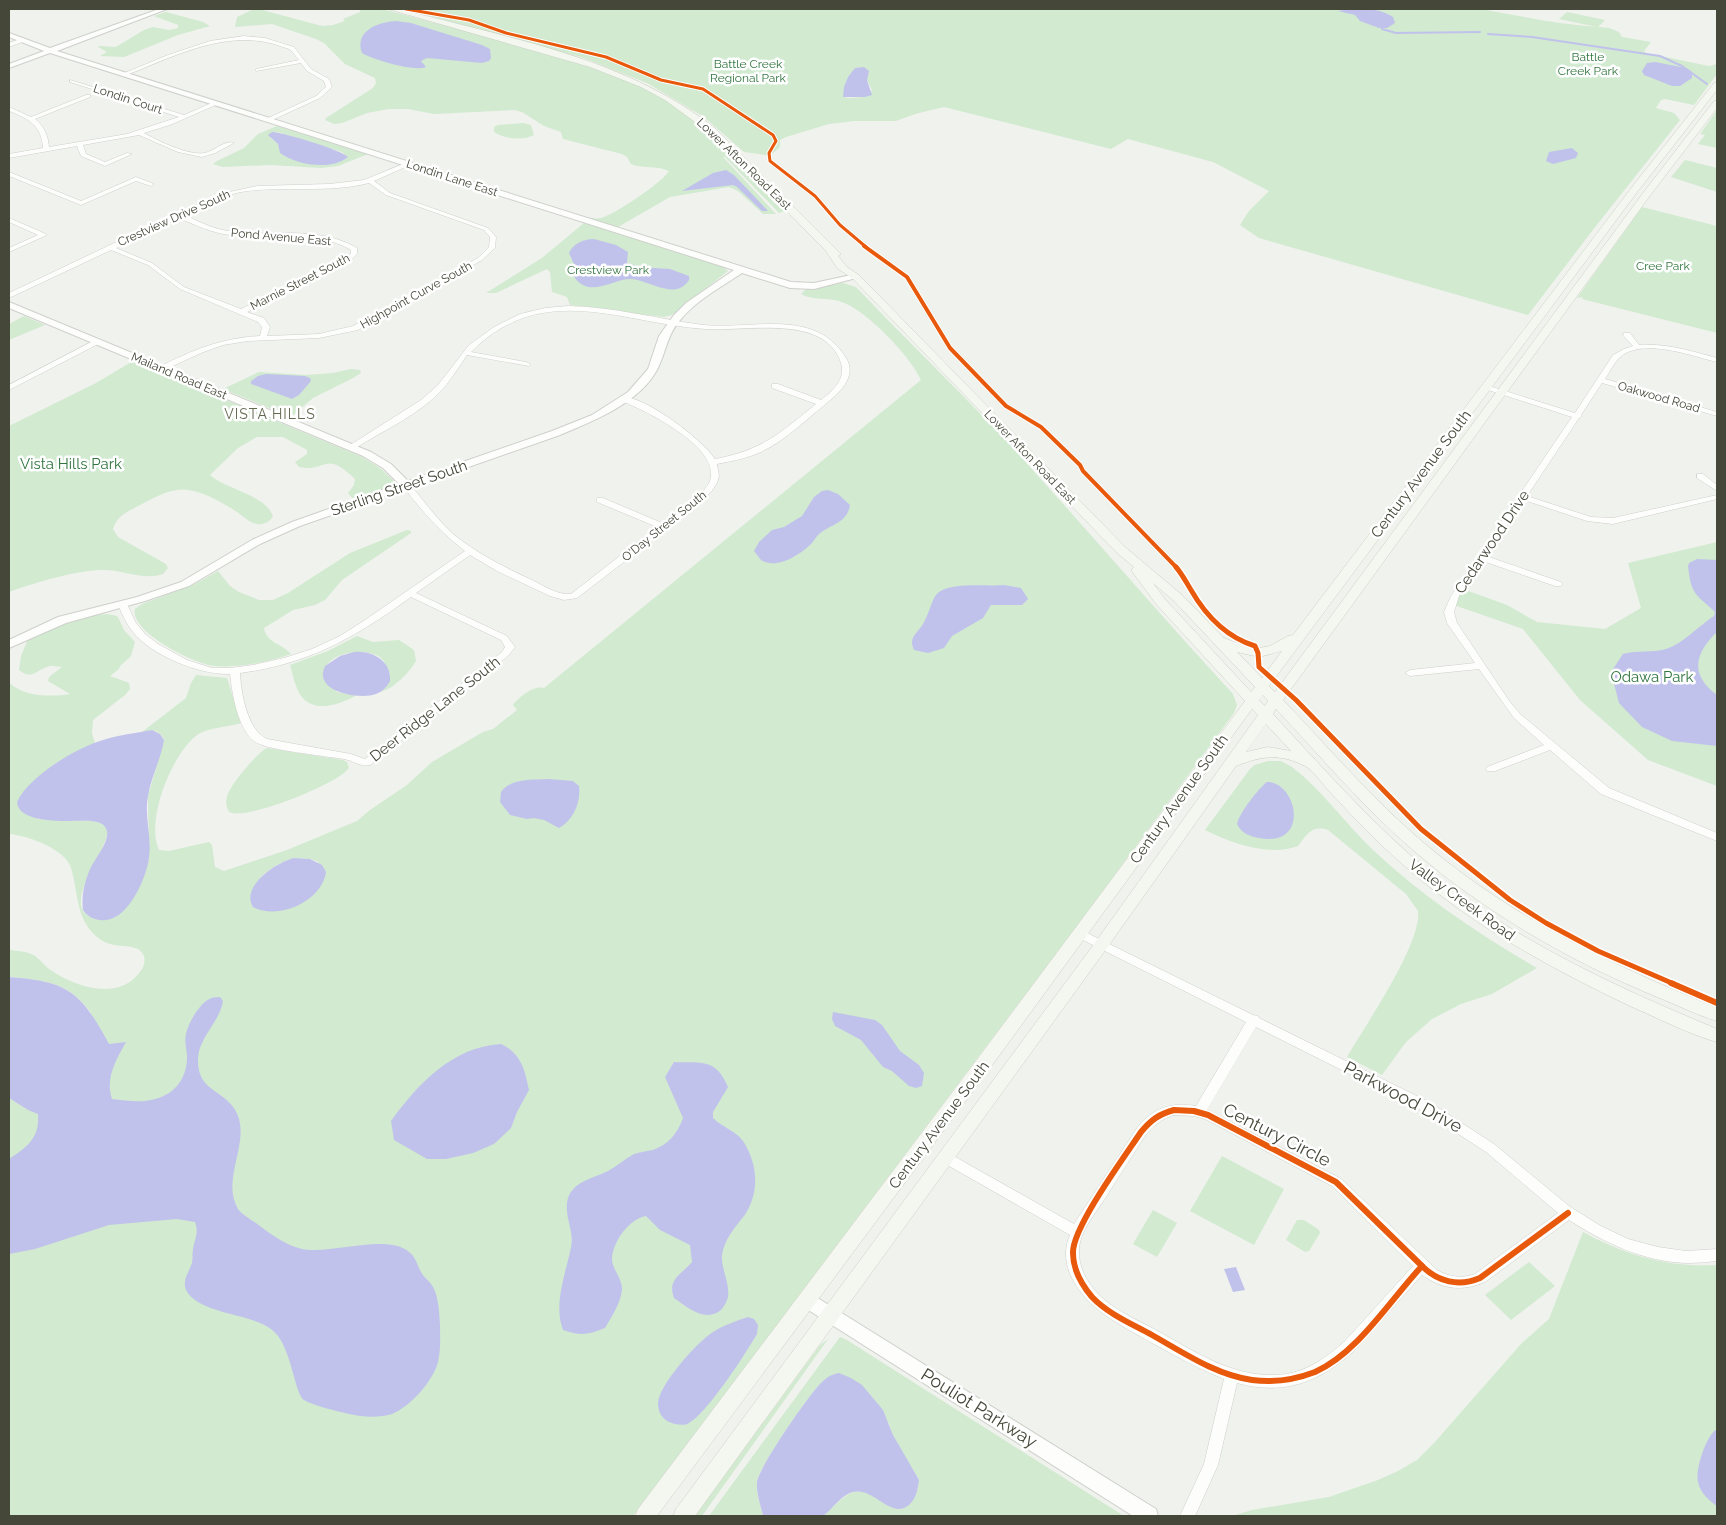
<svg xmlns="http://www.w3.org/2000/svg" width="1726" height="1525" font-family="Raleway,sans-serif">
  <rect width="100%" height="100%" fill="#f0f2ed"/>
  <g fill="#d1ead0" fill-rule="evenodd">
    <path d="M360,9H382C426,21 470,32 514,44C570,59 630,75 679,109C719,138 751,176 785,211L779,213L725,157H723L776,214H763L738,191L729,187L670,197L618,227L585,217C590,218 595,219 601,218C614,215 663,182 669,171C656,165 643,169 631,164L627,157L622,154L563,139L561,132L544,126L522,112L514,110L434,114L408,109H389L367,113L342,123L334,124L325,120L326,118L373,88L376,83L375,78L345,64L324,43L316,39L272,24L235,27L237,17L252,10H262L322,26L333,25L345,21L343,19L360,12Z"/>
    <path d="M403,9H1481C1520,16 1558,24 1597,27L1559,19L1567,12L1605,20L1598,27L1609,28L1619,32L1622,37L1651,42L1644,51L1646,53L1709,66L1717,64V74L1694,105L1665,99L1661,100L1656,108L1674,113L1680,120L1592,231L1528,315L1259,238L1240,225L1249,211L1269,191L1213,162L1128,139L1111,149L944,107L915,114L896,121H854L829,124L786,137L780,140V147L772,154L765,155L744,152L704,117L647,83L581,57ZM867,80L872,90L865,97L848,98L844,97L845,90Z"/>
    <polygon points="166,12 203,22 210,26 178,35 124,57 100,56 107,52 98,47 99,46 116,47 144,30 153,27 169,30 178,28 178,25 154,16"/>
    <polygon points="1717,110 1717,148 1698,144 1705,135 1700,134"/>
    <path d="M523,123L531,125L534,135C522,141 505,139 494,132V127L498,125Z"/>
    <path d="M277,126L368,154L338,166L321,168L270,165L223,167L213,164L217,161L244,148L258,134ZM277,132L342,152L347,158C327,170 302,163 282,154L278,144L270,137Z"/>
    <polygon points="1685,160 1717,168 1717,192 1671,177"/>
    <polygon points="1642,207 1717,226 1717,333 1582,299 1583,297 1577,298"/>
    <polygon points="584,223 723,267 728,271 672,315 663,317 570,305 567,297 552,292 550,272 547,269 496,293 486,293 542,258"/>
    <path d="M843,283L856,287C906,340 960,391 1010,445C1085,527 1157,612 1233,694L1237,705L1234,713L1079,923L633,1516H9V1098L28,1110L91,1013C69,982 44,980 9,977V950C17,951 27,951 35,956C41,960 45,967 52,971C77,988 122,1002 142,969C146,962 146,954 138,949C126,944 113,948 101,940C75,922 79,894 71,868C66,849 26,835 9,834V683C26,697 49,697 70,694L48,681L49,677L62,667C58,667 53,665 50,666C37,669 32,681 19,670L21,656L28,639C46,631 102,606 118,617L124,630L135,642L131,656L120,666L119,669L110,676L129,683L130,689L125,695L93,720L92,733L95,743C73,753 32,779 19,799L38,819L91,821C97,822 105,823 107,830C111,847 62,901 89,916C97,921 107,920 116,917L143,877L149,858L148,796L164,740C160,729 151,730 142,732L186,698L191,683L196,675L227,678L241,723C228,727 206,728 197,735C172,754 145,820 159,850L169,851L209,842L212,845L215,867L224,871L287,850L357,821L370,810L407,785L432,762L483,732L493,729L517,710L513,705C519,697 534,685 544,688L921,380C911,357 866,310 842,302C829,297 813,301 801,294L806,289ZM294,858L310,859L319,862L251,895C256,876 276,863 294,858Z"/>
    <polygon points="24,316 45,325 9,340 9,324"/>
    <path d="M133,361L362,457L380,468L393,480V483L388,487L353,499L348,493L354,485L355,479C324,449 327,473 299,467L295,462L307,454V450L283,437H257L238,448L210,475C227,490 264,494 273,516C270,522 263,525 257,524C250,523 243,516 237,512C223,503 205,492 188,490C171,487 152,499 138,506C127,512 117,516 113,529L118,537L166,564L168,568L163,574C143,581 122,569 102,570C73,571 37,582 9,592V426L96,383Z"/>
    <polygon points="351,369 360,370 361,373 353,378 313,398 291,417 223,389 259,372 306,375 333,373"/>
    <path d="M407,530L411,531V533L342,580L325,600L315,605L293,610L264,628C266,643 283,644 291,654C268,662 240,668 215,666C197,665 129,632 135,609L142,604L193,585L218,571L230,586L239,592L259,600H273L288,593L350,553Z"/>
    <polygon points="1717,542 1717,786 1648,760 1580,700 1523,629 1451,604 1460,588 1507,605 1537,622 1605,629 1641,608 1628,563"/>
    <path d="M357,636L373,642L399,640L414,650L416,661C409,673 394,688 381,692L386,687L390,674C387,668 385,661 380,657C363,646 322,653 323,677L337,692L357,695C341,704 315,714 301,696C295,687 293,675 290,665L328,651Z"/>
    <path d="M267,748L343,760L347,762L349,768C338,784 245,821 229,812C227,808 225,802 227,797C229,786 257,753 267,748Z"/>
    <path d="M1268,761H1281L1292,767C1322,790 1345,823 1372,849C1422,896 1478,934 1537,968L1492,994L1461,1004L1432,1019L1406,1042L1382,1075L1347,1057C1365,1026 1422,943 1418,911L1406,894L1328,830C1312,825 1307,834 1298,846C1269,857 1231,843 1205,830L1250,769L1255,765Z"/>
    <polygon points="1222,1156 1284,1189 1254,1245 1190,1211"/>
    <polygon points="1153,1210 1177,1223 1157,1257 1133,1244"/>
    <polygon points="1297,1220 1304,1220 1319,1230 1320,1233 1309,1251 1305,1252 1286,1240"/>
    <path d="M1583,1232C1625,1255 1668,1268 1717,1265V1516H1232L1252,1510L1329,1497L1378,1480L1398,1471L1417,1460L1434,1443L1521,1344L1549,1319Z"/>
    <polygon points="1529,1262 1555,1286 1511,1320 1485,1295"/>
    <path d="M840,1337L847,1340L1124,1516H823C831,1510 838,1501 847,1495C867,1482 882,1509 901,1509C911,1500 918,1495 919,1480L892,1435L889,1423L834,1374C830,1376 825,1379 822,1382C809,1395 759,1467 757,1482C756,1493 761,1506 763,1516H709Z"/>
    <polygon points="828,1339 702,1516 695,1516 820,1345"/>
  </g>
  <g fill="#c1c2ec">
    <path d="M1349,9C1366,9 1379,8 1393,17L1395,23L1387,28H1379L1360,21L1355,15L1338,11Z"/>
    <path d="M396,21L411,23L482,45L490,49L491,58L489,61L482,63L427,58L421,61L426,67C416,72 373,60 362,53C354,31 378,22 396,21Z"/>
    <polygon points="1655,62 1686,68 1692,72 1692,78 1680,86 1672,86 1644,75 1642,71 1647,63"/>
    <polygon points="864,67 869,71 867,80 872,95 865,97 843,97 844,87 848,77 855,68"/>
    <path d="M272,132C282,132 342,150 348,157C331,171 297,165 280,153L278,144L268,135Z"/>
    <polygon points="1572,148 1578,153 1576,158 1553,164 1546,161 1549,152"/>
    <polygon points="726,170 734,175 768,211 762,211 737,187 733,185 682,191 713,173"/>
    <path d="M594,239L616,245L628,252L627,263L639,267L670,269L689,276V280C675,301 651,281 632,279C613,278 591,299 575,278L574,264L569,253C573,244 583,239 594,239Z"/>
    <polygon points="266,374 305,376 310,378 311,381 299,395 292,399 251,384 251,381 258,376"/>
    <path d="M828,490L838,494L850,505C847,524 830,524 818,535C815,538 813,542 811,544C800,555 776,570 761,560C759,558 756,553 754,551L759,542L772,530L784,527L802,516L814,497L822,491Z"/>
    <path d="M1697,559L1717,560V632C1694,654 1690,675 1717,695V746L1672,741L1642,727L1619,703L1611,672L1623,654C1637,650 1652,653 1666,649C1681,645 1700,625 1714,616L1715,612C1696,594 1691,595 1688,566L1689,563Z"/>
    <path d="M1004,585L1021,588L1028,599L1022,605H991L983,618L952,636L944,648L928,653L914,650C908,637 917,634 923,624C928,616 932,600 936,595C948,581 987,587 1004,585Z"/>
    <path d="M354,652C372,650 392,661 390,681C387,687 382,692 376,694C360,700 312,692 325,666L340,656Z"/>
    <path d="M152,730L160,734L164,740C161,759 151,777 148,796C144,816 152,837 149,857C147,877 129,918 106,920C97,921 88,918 83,910C81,895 85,880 91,867C96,857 109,842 107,831C105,823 98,822 91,821C74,820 19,826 17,802C29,776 76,748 103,740C118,735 136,733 152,730Z"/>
    <path d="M548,779L573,781L579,786C581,801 574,820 559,828L544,820L534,818L527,819L510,815L500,802L501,792C511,778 532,780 548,779Z"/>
    <path d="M1267,782C1297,781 1311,848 1259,838C1249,836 1241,833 1237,824C1239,813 1259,788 1267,782Z"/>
    <path d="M294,858L310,859L322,865L326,872C322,901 278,921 253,907C240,886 277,862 294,858Z"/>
    <path d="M9,977C68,981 81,992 109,1044L126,1042C116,1060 105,1078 112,1099C124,1100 139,1103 151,1100C173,1096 187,1080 187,1057C187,1050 184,1042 186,1034C188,1025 194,1014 200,1007C206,1000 210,997 220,997L223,1001C219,1024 198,1037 198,1061C198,1094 228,1089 238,1116C249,1145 221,1180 238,1209C243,1216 254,1221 260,1226C273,1236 286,1245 302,1249C330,1255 387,1233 409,1252C416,1257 417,1265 421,1272C424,1278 430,1281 433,1287C439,1298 439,1312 440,1324C440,1337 441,1349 438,1362C433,1381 411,1406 392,1414C379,1418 362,1417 349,1414C337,1411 314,1406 304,1400C294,1394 292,1344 271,1329C250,1313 198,1314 186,1290C182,1280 189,1272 192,1263C193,1258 192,1254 193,1249C195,1238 199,1233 195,1222L177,1219L109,1225L35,1249L9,1254V1159C27,1147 40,1138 38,1114L28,1110L9,1098Z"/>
    <polygon points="833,1012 875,1020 882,1025 900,1051 919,1065 924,1073 922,1086 916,1088 909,1086 892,1071 883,1067 861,1040 835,1026 832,1019"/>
    <path d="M501,1044C521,1053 525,1070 529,1090L517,1112L511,1128L494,1144L473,1153L446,1159H427L394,1140L391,1121C418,1084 452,1047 501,1044Z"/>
    <path d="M674,1062C701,1063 716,1058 728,1087L713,1112V1118C722,1127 736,1131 743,1141C758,1164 760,1193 744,1216C735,1227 724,1240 722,1255C721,1269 730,1283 728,1297C727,1301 724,1307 721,1310C705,1323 687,1307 674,1298C667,1279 681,1275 692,1262L690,1245L660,1230L646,1216C629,1219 613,1241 612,1259C612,1269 622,1278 622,1289C621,1303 612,1316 605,1328C588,1335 581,1336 563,1330C553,1304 566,1273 571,1247C575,1231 563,1216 568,1198C574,1181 594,1178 608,1171C617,1166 625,1159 634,1154C640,1152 647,1151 653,1150C669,1144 677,1134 683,1118L665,1077Z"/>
    <polygon points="1236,1267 1245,1290 1233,1292 1224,1269"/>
    <path d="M748,1317L754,1319L758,1325L757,1334C746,1353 705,1417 687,1424C682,1426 674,1424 669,1422C661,1418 658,1411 658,1403C659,1385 697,1342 713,1332C724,1325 736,1321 748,1317Z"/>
    <path d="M839,1373L851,1378L862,1385L883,1410L893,1435L919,1480C918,1489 916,1499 909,1505C891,1520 874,1487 853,1492C841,1495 833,1509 823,1516H763C761,1506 756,1493 757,1482C759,1467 809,1394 822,1382C827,1377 832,1374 839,1373Z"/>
    <path d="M1717,1429V1506C1709,1501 1700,1492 1698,1482C1695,1470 1706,1435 1717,1429Z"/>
  </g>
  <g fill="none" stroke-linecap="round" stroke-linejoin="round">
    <g stroke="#c1c2ec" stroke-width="2">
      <polyline points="1319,9 1321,9"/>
      <polyline points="1381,24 1382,29 1396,33 1480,32"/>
      <polyline points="1488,34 1532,37 1660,56 1682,66 1707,84"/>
    </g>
    <g stroke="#ced0cb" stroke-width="1">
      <g id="minor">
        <path d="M244,36L265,38L294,47L311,69L329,79L332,87L320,98L270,121H266V119L316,96L326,87L324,81L307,71L301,63L256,71V69L299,60C296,57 293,51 289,49C284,47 279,46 274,44C224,30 172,57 127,75L122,74L168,55L210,41Z"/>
        <polygon points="23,38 25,39 25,41 9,47 9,43"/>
        <path d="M70,80L184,115L214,102H218V104L170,125L144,133C158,141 189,156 205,153C214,151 226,139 234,143L215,153L202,157L178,152L139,135L83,145L86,154L105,162L127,153L132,154L105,166L81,156L77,146L9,158V154L43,148C42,126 28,118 9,111V107L31,117L86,95H90V97L35,119C45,127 48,136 49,147L127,134L179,117L70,82Z"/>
        <path d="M408,162L410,163V165L374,181L390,193L488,228L496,237L495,248L482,260L358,330L319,338L248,341L223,345L201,353L162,371H159V367C193,350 221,338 260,336L262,327L258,322L180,289L148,265L111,250L9,298V293L106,247L107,246L110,245L220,194L257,186L329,184L364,180ZM369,183L386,195L484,230L490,237L489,247L478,258L353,326L319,334L267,336L270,327L264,318L247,312L351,260L357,254V248C318,225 271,237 228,231C213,229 198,221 184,215C203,207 221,196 241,192C283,185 327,194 369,183ZM179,218C195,225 212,233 230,235C270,239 316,229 351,250V253L347,258L241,309L184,287L152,263L116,248Z"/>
        <polygon points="9,172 81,201 136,177 154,184 151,186 136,181 81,205 9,176"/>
        <polygon points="9,218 46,234 47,235 9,252 9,248 38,235 9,222"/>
        <path d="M568,306C614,307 658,319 703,325C752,330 815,307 846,358C857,375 841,392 828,402C807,419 786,440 761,452C748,458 732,461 717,464L719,476L717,483L711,492L667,529L577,598L564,600L550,596L497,571L470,555L416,593L507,636L515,647L508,656L370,765C362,767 355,762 348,760C342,758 335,758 329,757C313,754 266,750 254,741C238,729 232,693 230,674C200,675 152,656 133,632C126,623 122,614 118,604L120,602H126L136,623L145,634L158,644L187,660L212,668H230L253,665L284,658L312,649L340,636L365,620L465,551C440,532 420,509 402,485L406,483H409C423,500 436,518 452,533C476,553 504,567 532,580C544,586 557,595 571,594L657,527L597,502V498H603L662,523C675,513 702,497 709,483C725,449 646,411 622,401V397C644,395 703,440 715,459C763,450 780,433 816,404L772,388V384H778L821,400C833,391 846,379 841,363C825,313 745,332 706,329C623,324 543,279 471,352L526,362L530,364L529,366L467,355C458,368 450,382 439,393C415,417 382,431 354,449H351L347,447L421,400L438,385L469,345L494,327L520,314L545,308ZM411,597L501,640L505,647L502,652L365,759L351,754L267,739C247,730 241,692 240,673C309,664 356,637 411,597Z"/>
        <path d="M1624,333H1630L1639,345C1666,343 1691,351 1717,358V362C1691,356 1640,336 1618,359C1613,365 1609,373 1605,379L1717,412V416L1602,383L1581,415L1582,416L1579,418L1527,496L1591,517L1613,518L1717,495V499L1613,524L1587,521L1524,500L1486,556L1561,582L1562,584L1561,586H1555L1483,561L1459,596L1454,612L1457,623L1510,702L1520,714L1609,788L1717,833V841L1601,794L1550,750L1495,771H1487L1486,769L1487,767L1544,745L1514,718L1479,669L1410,676L1405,673L1410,670L1475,663L1447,623L1444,612L1451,596L1572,417L1482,388L1486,386H1489L1575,413L1613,355L1624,349L1633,346L1623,335Z"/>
        <polygon points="95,340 101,340 102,342 9,390 9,385"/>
        <polygon points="1697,474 1703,474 1717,485 1717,491 1697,478"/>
        <path d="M1081,930L1253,1015L1258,1016L1259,1018L1431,1103L1494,1144L1569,1206L1599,1225L1628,1239L1658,1247L1686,1251L1717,1249V1261C1707,1262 1697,1263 1687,1263C1644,1262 1603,1242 1569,1220L1485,1282C1462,1292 1442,1289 1422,1275L1355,1350C1320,1382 1284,1396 1237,1383L1218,1465L1195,1516H1180L1204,1464L1224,1379C1199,1369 1176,1356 1152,1343C1121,1325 1087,1310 1071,1276C1065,1263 1064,1248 1070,1235L942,1162L940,1158L942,1154L946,1153L950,1154L1074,1224L1137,1128C1153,1108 1170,1102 1196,1106L1246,1022L1077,937L1075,934L1077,931ZM1256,1027L1423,1111L1486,1152L1558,1213L1475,1274C1462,1279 1449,1277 1437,1270L1340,1178L1207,1110ZM1174,1115L1194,1116L1205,1119L1332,1186L1413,1266L1345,1341C1324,1360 1301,1376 1271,1375C1228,1375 1192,1350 1156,1330C1137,1320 1114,1310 1098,1294C1087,1282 1078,1267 1079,1250C1080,1230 1096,1213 1106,1197C1119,1176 1132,1156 1145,1136C1154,1125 1161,1119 1174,1115Z"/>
      </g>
    </g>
    <g stroke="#ced0cb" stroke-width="2">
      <g id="tertiary">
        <path d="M159,9H167L57,51L791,282L814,283L856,274L860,277L814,289L790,288L742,273C721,287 697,300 681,319C667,334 666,353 657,370C638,404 593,421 560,435L300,526L260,544L189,586L145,601L66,623L9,648V640L58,617L137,597L181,582L252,540L292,522L399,484L383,468L363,456L9,308V302L371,452L391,464L408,481L552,431L592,415L628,392L648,369L659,336L674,315L686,303L734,270L50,53L9,68V64L44,51L9,37V33L50,48Z"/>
        <polygon points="808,1292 1156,1509 1158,1516 1133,1516 802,1306 800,1300 802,1294"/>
      </g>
    </g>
    <g stroke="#cdd0c5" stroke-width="1">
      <path id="secondary" d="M388,9H399C508,38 625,57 716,129L841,254L838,256L847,267L859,275L1125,547L1182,595L1224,638L1247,647L1259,648L1270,646L1288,636L1293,635L1632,187L1714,83H1717V90L1638,191L1269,686L1275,692L1643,193L1714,101H1717V108L1649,197L1283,700C1329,748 1373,800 1424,843C1512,918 1612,965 1717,1008V1021C1697,1015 1677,1005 1657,997C1570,961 1486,913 1414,851C1364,808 1321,757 1276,709L1273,714C1323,768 1373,825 1430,872C1516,941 1616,987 1717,1029V1042C1688,1034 1658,1018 1630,1006C1548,967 1468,923 1400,862C1376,841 1353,817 1331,793C1324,786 1312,769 1305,766C1280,753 1261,756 1236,766L1107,948L695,1516H673L676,1509L1097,940L1258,715L1252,709L985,1075L657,1516H635L638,1509L973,1065L1245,701L1156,604L1131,570L1134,567L1117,553L853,279L837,268L826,251L710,133L665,100L641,87L590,67ZM1153,583L1174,601L1255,687L1251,692L1164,598ZM1282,651L1262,678L1237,652L1259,657ZM1263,695L1268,701L1265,706L1259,700ZM1266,724L1291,751L1268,747L1246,752Z"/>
    </g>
    <use href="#minor" fill="#fdfdfc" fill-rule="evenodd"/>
    <use href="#tertiary" fill="#fdfdfc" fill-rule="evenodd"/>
    <use href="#secondary" fill="#f4f6f0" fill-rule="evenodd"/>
    <g stroke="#fff" stroke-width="5">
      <polyline id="cycleway-far3" points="406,9 469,20 506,33 606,57 661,80 703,89 773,135 776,141 769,153 770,161 815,196 840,225 866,247"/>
    </g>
    <g stroke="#fff" stroke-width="6">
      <polyline id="cycleway-far2" points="864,246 907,277 950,348 1006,406 1041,427 1080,465 1083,471 1177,568"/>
    </g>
    <g stroke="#fff" stroke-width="8">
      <path id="cycleway-far1" d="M1176,567C1182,574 1186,582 1191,590C1206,616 1226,637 1255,646L1258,653L1259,667L1296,700L1421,829L1510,900L1546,923L1598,951L1674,984"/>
    </g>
    <g stroke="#fff" stroke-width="9">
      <g id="cycleway">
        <polyline points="1671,983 1717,1003"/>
        <path d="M1174,1110L1194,1111L1208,1115L1336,1182L1422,1266C1391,1299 1357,1354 1315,1372C1294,1380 1274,1383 1252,1380C1216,1375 1184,1353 1152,1335C1132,1324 1108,1314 1092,1297C1081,1284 1073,1270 1073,1253C1072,1228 1125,1156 1141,1132C1151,1120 1159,1114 1174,1110Z"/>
        <path d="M1422,1266C1438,1282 1459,1287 1480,1278L1568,1213"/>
      </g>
    </g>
    <use href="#cycleway-far3" stroke="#e8590c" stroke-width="3"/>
    <use href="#cycleway-far2" stroke="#e8590c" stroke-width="4"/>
    <use href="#cycleway-far1" stroke="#e8590c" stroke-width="5"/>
    <use href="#cycleway" stroke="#e8590c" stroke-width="6"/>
  </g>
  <g text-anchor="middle" stroke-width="5" stroke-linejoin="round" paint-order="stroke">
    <g font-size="12" fill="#31753e" stroke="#fff">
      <text x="1588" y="61">Battle<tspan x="1588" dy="14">Creek Park</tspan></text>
      <text x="748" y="68">Battle Creek<tspan x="748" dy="14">Regional Park</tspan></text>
      <text x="1663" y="270">Cree Park</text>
      <text x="608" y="274">Crestview Park</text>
    </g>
    <g font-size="12" fill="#454839" stroke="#fff">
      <text transform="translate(128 99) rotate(18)" y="4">Londin Court</text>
      <text transform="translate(744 164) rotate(44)" y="4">Lower Afton Road East</text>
      <text transform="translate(452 178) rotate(18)" y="4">Londin Lane East</text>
      <text transform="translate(174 218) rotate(-24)" y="4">Crestview Drive South</text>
      <text transform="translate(281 237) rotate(5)" y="4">Pond Avenue East</text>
      <text transform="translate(300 282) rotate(-27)" y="4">Marnie Street South</text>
      <text transform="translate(416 295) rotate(-29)" y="4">Highpoint Curve South</text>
      <text transform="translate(179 376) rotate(23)" y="4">Mailand Road East</text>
      <text transform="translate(1659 397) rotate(16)" y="4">Oakwood Road</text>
      <text transform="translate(1030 457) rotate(46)" y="4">Lower Afton Road East</text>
      <text transform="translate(664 526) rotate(-39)" y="4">O'Day Street South</text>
    </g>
    <g font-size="14" letter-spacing="1" fill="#656951" stroke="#fff">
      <text x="270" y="419">VISTA HILLS</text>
    </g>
    <g font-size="15" fill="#31753e" stroke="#fff">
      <text x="71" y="469">Vista Hills Park</text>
      <text x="1652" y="682">Odawa Park</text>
    </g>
    <g font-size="15" fill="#454839" stroke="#fff">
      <text transform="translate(1421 474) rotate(-53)" y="5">Century Avenue South</text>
      <text transform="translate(399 488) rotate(-19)" y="5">Sterling Street South</text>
      <text transform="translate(1492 542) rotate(-56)" y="5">Cedarwood Drive</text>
      <text transform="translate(435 709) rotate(-38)" y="5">Deer Ridge Lane South</text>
      <text transform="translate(1179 799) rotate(-54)" y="5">Century Avenue South</text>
      <text transform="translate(1462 900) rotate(36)" y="5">Valley Creek Road</text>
      <text transform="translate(939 1125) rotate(-53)" y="5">Century Avenue South</text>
    </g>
    <g font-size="18" fill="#454839" stroke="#fff">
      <text transform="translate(1403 1097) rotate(28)" y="6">Parkwood Drive</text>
      <text transform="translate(1277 1135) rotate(27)" y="6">Century Circle</text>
      <text transform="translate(979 1408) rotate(32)" y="6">Pouliot Parkway</text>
    </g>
  </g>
  <rect width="1726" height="1525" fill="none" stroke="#454839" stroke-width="20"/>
</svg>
